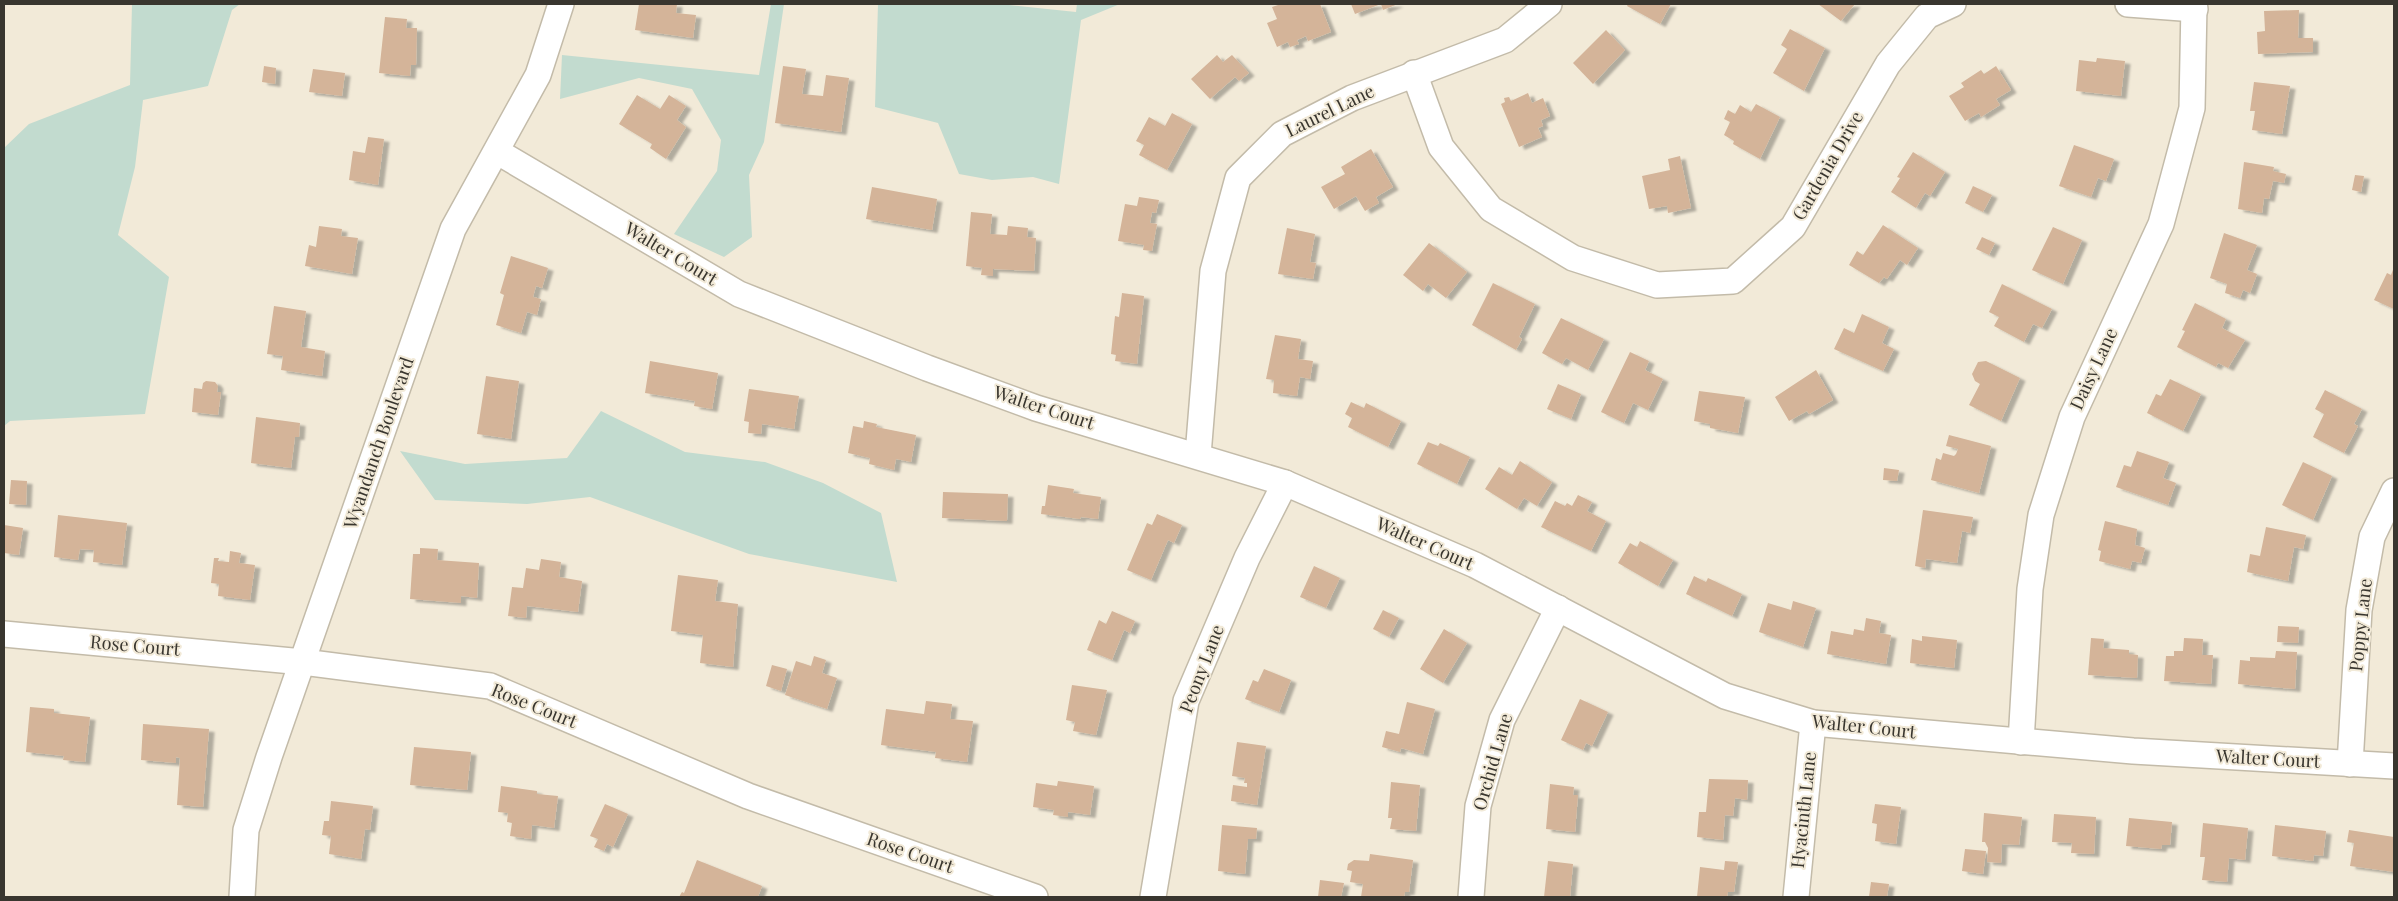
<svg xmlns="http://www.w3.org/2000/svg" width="2398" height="901" font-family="'Playfair Display',serif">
  <defs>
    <filter id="shadow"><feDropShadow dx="5.5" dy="3" stdDeviation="1" flood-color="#0004"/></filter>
  </defs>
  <rect width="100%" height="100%" fill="#f2ead8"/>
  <g fill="#c2dbcf">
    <polygon points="132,4 240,4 232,10 208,86 143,100 135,167 118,235 169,277 145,414 10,421 4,426 4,148 29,124 130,85"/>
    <polygon points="771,4 784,4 764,142 749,175 752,237 724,257 674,234 717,171 721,140 692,89 639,78 560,99 562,55 759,75"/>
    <polygon points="878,4 1000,4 1076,12 1077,4 1120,4 1081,20 1059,184 1033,177 992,180 959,174 938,123 875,107"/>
    <polygon points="601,411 685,452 765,462 823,483 881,513 897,582 749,554 590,497 527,504 435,500 400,451 465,464 567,458"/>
  </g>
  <g fill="#d4b499" filter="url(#shadow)">
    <polygon points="639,4 677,4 676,13 696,15 693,38 635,30"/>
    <polygon points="1281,4 1320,4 1331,32 1308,41 1306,36 1297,40 1299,44 1290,47 1288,42 1277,47 1267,23 1277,19 1272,7"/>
    <polygon points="1351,4 1398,4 1383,10 1381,4 1355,14"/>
    <polygon points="1628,4 1671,4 1660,24 1627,6"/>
    <polygon points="1818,4 1855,4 1841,21"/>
    <polygon points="2299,10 2298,38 2313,38 2313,52 2258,54 2257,32 2265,31 2264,11"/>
    <polygon points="385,17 407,19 406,28 417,28 416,65 411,65 410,76 379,73"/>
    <polygon points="1790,29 1825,48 1804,91 1773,73 1787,49 1781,45"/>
    <polygon points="1606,30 1625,50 1593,84 1573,63"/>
    <polygon points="1217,55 1223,62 1232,55 1249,73 1239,81 1235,77 1210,99 1191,79"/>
    <polygon points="2097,58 2125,61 2121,96 2076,91 2079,60 2096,62"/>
    <polygon points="264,66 276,68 275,84 262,82"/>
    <polygon points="783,66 806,69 802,94 823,96 826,75 849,78 841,132 775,123"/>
    <polygon points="1996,66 2011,90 1996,99 2000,105 1981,117 1979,113 1965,121 1949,96 1964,87 1961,83 1981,70 1984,74"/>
    <polygon points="313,69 345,73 342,96 309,92"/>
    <polygon points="2254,82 2290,86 2282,134 2252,130 2255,111 2250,111"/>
    <polygon points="1528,93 1532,103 1543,98 1550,116 1541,120 1543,126 1538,128 1542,137 1519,147 1501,104 1505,102 1504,98 1509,97 1511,101"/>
    <polygon points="637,95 660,109 669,95 686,106 677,120 686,127 666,159 650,148 652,144 619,124"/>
    <polygon points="1756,104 1780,117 1760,159 1733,144 1734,141 1724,135 1730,122 1724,119 1728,110 1735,114 1740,105 1751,112"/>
    <polygon points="1172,113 1192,124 1167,170 1139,155 1144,145 1136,141 1149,117 1165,126"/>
    <polygon points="368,137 384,139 378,185 349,180 353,151 365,153"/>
    <polygon points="2074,145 2114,159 2106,181 2098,178 2091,197 2059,186"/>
    <polygon points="1371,149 1393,187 1376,197 1379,203 1365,211 1356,196 1334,209 1321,187 1345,174 1341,167"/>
    <polygon points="1913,152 1945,172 1930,196 1925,193 1916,208 1891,192 1900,178 1897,177"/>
    <polygon points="1680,156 1691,208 1668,213 1667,206 1649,209 1642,176 1670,170 1668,159"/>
    <polygon points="2244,162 2274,167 2273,171 2286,174 2284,183 2273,181 2269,199 2264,198 2262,213 2238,209"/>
    <polygon points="2355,175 2364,176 2361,192 2352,190"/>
    <polygon points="1973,186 1992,195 1983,212 1965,203"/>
    <polygon points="872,187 937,199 932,230 866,219"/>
    <polygon points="1139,197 1159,200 1156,213 1152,212 1150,223 1157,224 1152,251 1143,250 1144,245 1118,241 1125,204 1137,206"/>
    <polygon points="971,212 992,214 990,234 1007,235 1008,226 1028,228 1027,237 1036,238 1034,271 993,269 993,276 981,275 982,268 966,266"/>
    <polygon points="1883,225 1918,248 1907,265 1900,260 1887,279 1884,277 1879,283 1849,265 1857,251 1863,255"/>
    <polygon points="319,226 342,229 341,236 358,238 352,274 305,266 309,245 316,247"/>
    <polygon points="2053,227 2082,240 2063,284 2032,270"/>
    <polygon points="1287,228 1315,234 1310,262 1316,263 1313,279 1278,274"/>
    <polygon points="2224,233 2257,245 2247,270 2257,274 2250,293 2243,290 2240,298 2225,293 2227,284 2210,278"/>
    <polygon points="1982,237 1995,243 1989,255 1976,249"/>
    <polygon points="1429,243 1467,272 1446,298 1428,284 1423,291 1403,275"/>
    <polygon points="511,256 548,268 542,288 536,286 533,297 541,299 537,315 527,312 521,333 496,325 504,295 500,293"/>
    <polygon points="2394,267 2394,309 2374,300 2387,273 2391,275"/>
    <polygon points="1493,283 1535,304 1519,337 1522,339 1516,350 1472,325"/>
    <polygon points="2002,284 2052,309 2042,328 2033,324 2024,342 1994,326 1999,317 1989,312"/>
    <polygon points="1122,293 1144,296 1137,364 1115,361 1116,355 1111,354 1115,316 1119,317"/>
    <polygon points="2195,303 2226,319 2222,328 2245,340 2228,368 2218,363 2216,367 2177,347 2185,331 2182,330"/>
    <polygon points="274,306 306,311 301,347 325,351 322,376 281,370 283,356 267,354"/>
    <polygon points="1862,314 1889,327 1882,343 1894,349 1883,371 1834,349 1844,328 1854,333"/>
    <polygon points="1561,318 1604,339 1588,370 1566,358 1562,364 1542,353"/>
    <polygon points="1275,335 1301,339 1298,359 1313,361 1310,379 1300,377 1297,396 1273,393 1274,380 1266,379"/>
    <polygon points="1630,352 1649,361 1645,370 1663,379 1648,410 1633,403 1624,423 1601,412"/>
    <polygon points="650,361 718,373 712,409 694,406 695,401 645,393"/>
    <polygon points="1986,361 2020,378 2001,421 1969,405 1980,384 1975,381 1972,374 1978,362"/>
    <polygon points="1816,370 1833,400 1809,414 1807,411 1789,421 1775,397"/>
    <polygon points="486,376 519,381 511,439 477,434"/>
    <polygon points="2170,379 2201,394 2183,431 2147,413 2156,394 2161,396"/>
    <polygon points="206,381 215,382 218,386 217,392 221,392 218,415 192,412 194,388 202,389 203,383"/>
    <polygon points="1558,384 1581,394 1571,419 1547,409"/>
    <polygon points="749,389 799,396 794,429 762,424 761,434 748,433 749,422 744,421"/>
    <polygon points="2325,390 2362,409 2354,424 2358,426 2344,453 2313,437 2324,414 2315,409"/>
    <polygon points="1699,391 1745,397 1738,433 1710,428 1710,424 1694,421"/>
    <polygon points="1351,402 1364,408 1366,403 1401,421 1388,447 1348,427 1352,418 1345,414"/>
    <polygon points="256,417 300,423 299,437 295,437 291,468 251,463"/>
    <polygon points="864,421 877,424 876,427 916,435 911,462 896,459 894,470 869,464 870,458 848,453 853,426 863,428"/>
    <polygon points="1949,435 1991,446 1979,493 1931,480 1936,458 1941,460 1943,453 1954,456 1956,454 1958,449 1946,446"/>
    <polygon points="1428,442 1438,446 1440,443 1470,457 1457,484 1417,464"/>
    <polygon points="2137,451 2169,462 2163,478 2176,483 2168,505 2116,487 2124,465 2131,467"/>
    <polygon points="1520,461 1552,482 1537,506 1524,498 1517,509 1485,489 1499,467 1512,475"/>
    <polygon points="2303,462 2332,476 2313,520 2282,505"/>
    <polygon points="1884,468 1899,470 1897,481 1883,480"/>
    <polygon points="11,480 27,481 26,505 9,504"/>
    <polygon points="1048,485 1074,489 1073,493 1101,497 1098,519 1081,517 1080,519 1041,514 1042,506 1045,506"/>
    <polygon points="943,492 1008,494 1007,521 942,518"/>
    <polygon points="1578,495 1592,502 1587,511 1606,521 1591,551 1541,527 1555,501 1565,506 1567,503 1572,506"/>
    <polygon points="1923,510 1973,517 1970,533 1962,531 1957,563 1926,559 1925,568 1915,566"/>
    <polygon points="1157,514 1182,525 1174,543 1168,540 1151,580 1127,570 1147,523 1152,525"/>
    <polygon points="58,515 127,523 122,565 93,562 94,550 80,549 78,560 54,557"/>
    <polygon points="2105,521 2137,529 2135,545 2145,548 2141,563 2132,561 2130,569 2099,561 2101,551 2098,550"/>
    <polygon points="4,525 23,528 19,555 4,553"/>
    <polygon points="2266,527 2306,535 2303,549 2294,547 2288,581 2247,572 2250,554 2260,556"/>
    <polygon points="1640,541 1673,560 1658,586 1618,563 1630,543 1637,547"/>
    <polygon points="420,548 438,549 437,560 479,563 477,598 461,596 461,603 410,599 413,554 420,554"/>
    <polygon points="230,551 241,553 239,563 255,565 250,600 218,596 219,584 211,583 214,558 219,558 218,561 229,562"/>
    <polygon points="541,559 561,562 559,577 582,581 578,612 527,606 526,618 508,616 512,587 523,588 526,568 539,570"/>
    <polygon points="1314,566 1340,578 1326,608 1300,597"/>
    <polygon points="678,575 718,580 715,601 738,604 733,667 700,663 703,635 671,631"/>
    <polygon points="1694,576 1706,582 1708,578 1742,594 1732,616 1686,594"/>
    <polygon points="1793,601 1816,608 1803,647 1759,632 1768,603 1791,610"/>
    <polygon points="1383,610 1399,618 1389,637 1373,629"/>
    <polygon points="1112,611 1135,621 1130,633 1124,630 1112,660 1087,650 1099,620 1106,624"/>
    <polygon points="1866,618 1881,621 1879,633 1891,635 1886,664 1827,654 1831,631 1853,635 1854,629 1864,631"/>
    <polygon points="2278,626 2299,627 2298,643 2277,642"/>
    <polygon points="1444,629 1467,643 1443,683 1420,669"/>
    <polygon points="1922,636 1957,640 1954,668 1910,663 1912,639 1922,641"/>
    <polygon points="2091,638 2104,639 2103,648 2129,650 2129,654 2138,655 2137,678 2088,675"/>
    <polygon points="2184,638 2203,639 2202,655 2213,655 2211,684 2164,681 2166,656 2174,656 2174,651 2183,651"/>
    <polygon points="2276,651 2297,652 2295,689 2238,684 2240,660 2250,661 2250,657 2275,658"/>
    <polygon points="814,656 826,660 822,673 837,678 827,709 785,695 796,661 811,666"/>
    <polygon points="772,665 787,669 781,691 766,686"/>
    <polygon points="1264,669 1291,680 1279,712 1245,699 1253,680 1258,682"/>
    <polygon points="1072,685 1107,690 1096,735 1073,731 1075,722 1066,720"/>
    <polygon points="1580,699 1608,712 1592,746 1586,743 1583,750 1561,740"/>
    <polygon points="926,701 952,704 950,719 973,721 967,762 935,758 936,752 881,745 886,709 924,714"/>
    <polygon points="1407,702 1435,709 1423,754 1401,748 1400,752 1382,747 1386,731 1399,734"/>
    <polygon points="30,707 54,709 54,713 90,717 85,762 63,760 64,756 26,752"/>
    <polygon points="143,724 209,729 203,807 177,805 180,758 176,757 176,763 141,760"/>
    <polygon points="1237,742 1266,746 1257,805 1231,801 1233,785 1247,787 1247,783 1244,783 1245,778 1232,776"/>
    <polygon points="414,747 471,752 467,790 410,785"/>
    <polygon points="1709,779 1748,780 1747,800 1735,798 1733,816 1725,815 1723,840 1697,837 1699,812 1706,812"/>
    <polygon points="1058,781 1094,786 1090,815 1068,812 1068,817 1053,815 1054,810 1033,807 1036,783 1057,786"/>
    <polygon points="1391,782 1420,785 1416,831 1390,829 1392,818 1388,818"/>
    <polygon points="1550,784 1574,787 1573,795 1578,795 1575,832 1546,829"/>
    <polygon points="501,786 537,791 537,794 558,796 554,828 532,825 531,839 510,836 512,823 507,822 508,813 498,812"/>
    <polygon points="331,801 373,806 370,830 365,829 361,859 329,854 331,836 322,835 324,821 329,821"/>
    <polygon points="605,804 628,814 613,847 607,844 604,851 594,847 598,839 590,836"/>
    <polygon points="1875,804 1901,807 1896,844 1875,841 1877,824 1872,823"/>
    <polygon points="1984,813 2022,817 2019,845 2002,844 2001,863 1987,862 1988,848 1985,842 1982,842"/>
    <polygon points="2054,814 2096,817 2094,854 2071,853 2072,843 2052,842"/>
    <polygon points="2129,818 2172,822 2170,845 2162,845 2161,849 2126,846"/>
    <polygon points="2203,823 2248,828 2245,860 2229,858 2227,882 2202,880 2205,857 2200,857"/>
    <polygon points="1222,825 1257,828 1256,839 1248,839 1245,874 1218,871"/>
    <polygon points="2275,825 2326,831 2323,856 2314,855 2313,861 2272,856"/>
    <polygon points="2349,830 2394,837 2394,872 2350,866 2354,843 2347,842"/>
    <polygon points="1965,849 1986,851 1983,874 1962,871"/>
    <polygon points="1370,854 1413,860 1409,892 1405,892 1404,897 1361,897 1363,884 1350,882 1352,871 1347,870 1348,864 1354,860 1369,861"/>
    <polygon points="697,860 762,886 758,897 679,897 682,892 684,893"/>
    <polygon points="1548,861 1573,864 1570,897 1544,897"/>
    <polygon points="1725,861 1738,862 1734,892 1728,892 1727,897 1697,897 1700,867 1724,870"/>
    <polygon points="1320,880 1344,883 1341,897 1318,897"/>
    <polygon points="1871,882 1889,884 1887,897 1869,897"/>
  </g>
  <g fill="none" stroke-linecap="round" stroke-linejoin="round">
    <g stroke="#c3bba9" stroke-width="28">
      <g id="street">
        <polyline points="2128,4 2195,9"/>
        <polyline points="1414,73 1441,147 1491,209 1573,258 1657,285 1733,281 1793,227 1888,64 1927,16 1953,4"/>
        <polyline points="498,152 739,294 927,368 1036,408 1285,483 1475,565 1725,696 1813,723 2133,751 2394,766"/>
        <polyline points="1198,455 1213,271 1238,178 1282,134 1352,98 1505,40 1549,4"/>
        <polyline points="4,634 303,662 490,686 748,796 1035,897"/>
        <polyline points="2021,742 2030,589 2041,515 2072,417 2161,224 2192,108 2194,4"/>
        <polyline points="2350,764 2359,610 2372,537 2394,491"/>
        <polyline points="242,897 246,830 269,757 453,229 538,75 561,4"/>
        <polyline points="1153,897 1186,701 1247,558 1285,483"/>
        <polyline points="1471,897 1478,806 1502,720 1558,608"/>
        <polyline points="1796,897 1813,723"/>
      </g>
    </g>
    <use href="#street" stroke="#fff" stroke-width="25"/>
  </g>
  <g text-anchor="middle" stroke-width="4" stroke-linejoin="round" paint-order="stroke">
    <g font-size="18" fill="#39362f" stroke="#f2ead8">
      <text transform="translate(1330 111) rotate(-26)" y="6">Laurel Lane</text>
      <text transform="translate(1828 166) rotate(-60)" y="6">Gardenia Drive</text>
      <text transform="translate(671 254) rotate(31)" y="6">Walter Court</text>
      <text transform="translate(2094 369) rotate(-65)" y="6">Daisy Lane</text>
      <text transform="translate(1044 408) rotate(18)" y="6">Walter Court</text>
      <text transform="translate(379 443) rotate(-71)" y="6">Wyandanch Boulevard</text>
      <text transform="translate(1425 544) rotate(24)" y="6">Walter Court</text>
      <text transform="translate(2361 625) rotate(-84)" y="6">Poppy Lane</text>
      <text transform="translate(135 646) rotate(5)" y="6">Rose Court</text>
      <text transform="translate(1202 669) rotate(-69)" y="6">Peony Lane</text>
      <text transform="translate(534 706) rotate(22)" y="6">Rose Court</text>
      <text transform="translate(1864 727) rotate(6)" y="6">Walter Court</text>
      <text transform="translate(2268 759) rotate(3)" y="6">Walter Court</text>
      <text transform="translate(1493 762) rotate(-74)" y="6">Orchid Lane</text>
      <text transform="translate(1804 810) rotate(-84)" y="6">Hyacinth Lane</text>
      <text transform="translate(910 853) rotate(19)" y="6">Rose Court</text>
    </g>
  </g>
  <rect width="2398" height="901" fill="none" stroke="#39362f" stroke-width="10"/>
</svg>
